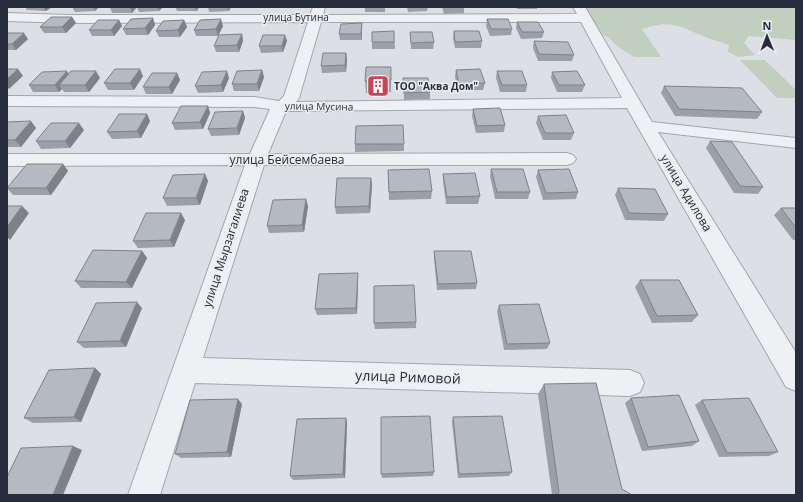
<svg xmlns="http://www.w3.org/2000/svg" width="803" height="502" font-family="'Open Sans',sans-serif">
  <rect width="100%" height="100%" fill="#dcdfe5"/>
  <g fill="#c1cfbe">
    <path d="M585,7H796V40L749,36L744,43L755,55L738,57L728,52L729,45C721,42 712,40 705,37C680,26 670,19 642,29L661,57H634L618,47L609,38L601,34Z"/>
    <polygon points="740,60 765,60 796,90 796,98 777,98"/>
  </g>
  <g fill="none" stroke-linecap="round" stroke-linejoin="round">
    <g stroke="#a2a6af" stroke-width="2">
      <path id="minor" d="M313,7H325L323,15L577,14L573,7H585L652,122L796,138V148L658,132L796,353V391L786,387L627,108L286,111L268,154L567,153L573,155L576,159L573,163L567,165H264L203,358L630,370L640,374L644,383L640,392L630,396L195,383L160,495H128L245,165L7,166V154H250L270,109L254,107L7,106V96L254,97L279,101L284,96L308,22L69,23L7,21V13L69,15H310ZM321,22H581L622,98L296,102L299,98Z"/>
    </g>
    <use href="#minor" fill="#eef0f4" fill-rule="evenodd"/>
  </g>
  <g fill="#9b9fa7">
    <polygon points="25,7 52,7 46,11 27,10"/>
    <polygon points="72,7 99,7 95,11 75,12"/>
    <polygon points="110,7 137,7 132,13 112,13"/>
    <polygon points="137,7 163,7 159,11 139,12"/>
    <polygon points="175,7 199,7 197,11 177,11"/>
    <polygon points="208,7 231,7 229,11 209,12"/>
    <rect x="365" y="7" width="20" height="5"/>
    <polygon points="407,7 428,7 427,11 408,12"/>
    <polygon points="442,7 464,7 464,13 444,14"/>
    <polygon points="516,7 537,7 537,9 517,9"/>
    <polygon points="72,17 76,23 66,33 44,33 40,27"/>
    <polygon points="153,18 155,25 148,35 126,35 123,29"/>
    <polygon points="487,19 512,29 511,35 490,36 486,26"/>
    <polygon points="119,20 122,26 114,36 92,36 89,30"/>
    <polygon points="184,20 187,27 180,37 159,37 156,31"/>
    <polygon points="517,22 544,32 542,38 521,39 516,28"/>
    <polygon points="362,23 362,40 340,40 339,34"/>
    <polygon points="223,26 218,36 196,36 194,30"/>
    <polygon points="394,31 395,49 372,49 372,42"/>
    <polygon points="454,31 482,41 481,48 455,48 453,38"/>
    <polygon points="410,32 434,42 433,49 411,49"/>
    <polygon points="7,33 28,39 16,50 7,50"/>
    <polygon points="242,34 243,41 239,52 216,52 214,46"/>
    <polygon points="285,35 287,41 283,52 261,53 259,46"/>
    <polygon points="534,41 574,55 572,61 538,61 533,48"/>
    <polygon points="346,53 347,60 346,72 322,73 321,66"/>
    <polygon points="391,67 391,92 366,93 365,81"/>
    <polygon points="262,70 264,77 259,91 234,91 232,84"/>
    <polygon points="456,70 485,83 483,90 458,90 455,77"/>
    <polygon points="497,71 527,85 526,92 500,92 496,78"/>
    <polygon points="552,72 585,85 582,92 557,92 551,78"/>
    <polygon points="177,73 180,80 172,94 146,94 143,87"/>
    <polygon points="69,74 100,78 89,92 64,92 62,89 59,92 33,92 29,85"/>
    <polygon points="143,76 134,90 108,90 104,83"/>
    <polygon points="229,78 223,92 198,93 195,86"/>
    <polygon points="403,78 430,92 430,99 404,100"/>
    <polygon points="664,86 762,112 757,119 675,116 661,93"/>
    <polygon points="208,106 210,113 203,129 175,130 172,123"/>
    <polygon points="473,109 505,125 504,132 476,133 472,116"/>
    <polygon points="243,111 245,118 239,135 211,136 208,129"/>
    <polygon points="147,114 150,121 141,138 112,139 107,132"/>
    <polygon points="538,116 574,133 571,140 543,140 536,123"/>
    <polygon points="7,122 36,128 21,147 7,147"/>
    <polygon points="84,130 70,148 41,149 36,141"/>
    <polygon points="710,141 763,187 758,194 734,193 706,148"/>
    <polygon points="355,144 404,144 404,151 355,152"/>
    <polygon points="63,164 68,171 51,195 13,195 7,188"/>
    <polygon points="491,169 530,192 528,199 495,199 490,176"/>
    <polygon points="388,170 432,191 431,199 389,200"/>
    <polygon points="538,170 578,192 576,199 543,200 536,177"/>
    <polygon points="205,174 208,181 200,205 167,206 163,198"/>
    <polygon points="443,174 480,196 478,204 446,204 443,181"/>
    <polygon points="371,178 372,185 370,213 336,214 335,207"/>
    <polygon points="618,188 668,214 664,221 625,220 615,195"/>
    <polygon points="308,206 304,232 269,233 267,226"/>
    <polygon points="781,208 796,208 796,240 793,240 774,215"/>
    <polygon points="185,220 174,247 138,248 133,241"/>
    <polygon points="142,251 147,258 132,288 81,288 75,281"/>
    <polygon points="434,251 477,283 476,289 437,290 434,258"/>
    <polygon points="358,279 357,314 317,315 315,309"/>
    <polygon points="640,280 698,315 692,322 652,323 635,287"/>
    <polygon points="499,305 550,343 547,349 504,350 497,311"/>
    <polygon points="142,308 126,347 84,348 77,342"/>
    <polygon points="416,322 416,328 375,329 374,323"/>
    <polygon points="95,368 101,374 81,422 33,423 24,418"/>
    <polygon points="544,384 622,489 632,495 552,495 538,394"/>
    <polygon points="631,398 699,441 692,446 642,451 625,403"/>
    <polygon points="702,400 778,452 769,456 719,457 695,405"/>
    <polygon points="242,404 231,457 181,458 175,454"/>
    <polygon points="453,417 512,472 509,476 458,478 452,422"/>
    <polygon points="346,418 347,423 345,478 293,480 290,476"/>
    <polygon points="434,472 433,476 382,478 381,474"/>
  </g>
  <g fill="#7e8288">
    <polygon points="43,7 52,7 46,11"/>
    <polygon points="93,7 99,7 95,11"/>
    <polygon points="130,7 137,7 132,13"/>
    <polygon points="157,7 163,7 159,11"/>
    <polygon points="195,7 199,7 197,11"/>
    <polygon points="228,7 231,7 229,11"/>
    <polygon points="72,17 76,23 66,33 62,27"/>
    <polygon points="153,18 155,25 148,35 145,28"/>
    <polygon points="221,19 223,26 218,36 216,29"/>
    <polygon points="119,20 122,26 114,36 111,30"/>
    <polygon points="184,20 187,27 180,37 178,30"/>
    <polygon points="362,23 362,40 361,34"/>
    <polygon points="24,33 28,39 16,50 12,44"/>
    <polygon points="242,34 243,41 239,52 237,45"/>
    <polygon points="285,35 287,41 283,52 282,46"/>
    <polygon points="346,53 347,60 346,72 345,65"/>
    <polygon points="18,69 23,76 9,89 7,87 7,79"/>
    <polygon points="140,69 143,76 134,90 130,83"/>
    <polygon points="262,70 264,77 259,91 257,84"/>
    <polygon points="67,71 71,78 59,85 62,89 59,92 55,85"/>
    <polygon points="96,71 100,78 89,92 85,85"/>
    <polygon points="227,71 229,78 223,92 221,85"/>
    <polygon points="177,73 180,80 172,94 169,87"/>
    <polygon points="208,106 210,113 203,129 200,122"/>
    <polygon points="243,111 245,118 239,135 237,128"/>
    <polygon points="147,114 150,121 141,138 137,131"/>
    <polygon points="31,121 36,128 21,147 15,140"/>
    <polygon points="79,123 84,130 70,148 65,141"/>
    <polygon points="63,164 68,171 51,195 46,188"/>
    <polygon points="205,174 208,181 200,205 196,198"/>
    <polygon points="371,178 372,185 370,213 369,206"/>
    <polygon points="306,199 308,206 304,232 302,225"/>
    <polygon points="22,206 29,213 10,240 7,237 7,227"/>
    <polygon points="181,213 185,220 174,247 170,240"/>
    <polygon points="142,251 147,258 132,288 126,282"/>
    <polygon points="358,273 358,279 357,314 356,308"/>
    <polygon points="137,302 142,308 126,347 120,341"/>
    <polygon points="95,368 101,374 81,422 74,417"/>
    <polygon points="238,399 242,404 231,457 227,452"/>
    <polygon points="346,418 347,423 345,478 343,474"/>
    <polygon points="73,446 82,450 63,495 53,495"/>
  </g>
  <g fill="#b4b9c2" stroke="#7e8288">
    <polygon points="51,17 72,17 62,27 40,27"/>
    <polygon points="153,18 145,28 123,29 131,19"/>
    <polygon points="221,19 216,29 194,30 200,20"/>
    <polygon points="487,19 508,19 512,29 491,29"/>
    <polygon points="98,20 119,20 111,30 89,30"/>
    <polygon points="184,20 178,30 156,31 163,21"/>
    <polygon points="517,22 538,22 544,32 522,32"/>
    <polygon points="362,23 361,34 339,34 341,24"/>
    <polygon points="394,31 394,42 372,42 372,32"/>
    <polygon points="454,31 479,31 482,41 455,42"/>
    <polygon points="410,32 432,32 434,42 411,43"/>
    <polygon points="7,33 24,33 12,44 7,44"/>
    <polygon points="242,34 237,45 214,46 219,35"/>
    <polygon points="263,35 285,35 282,46 259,46"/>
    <polygon points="534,41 568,42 574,55 539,54"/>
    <polygon points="323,53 346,53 345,65 321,66"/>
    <polygon points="366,67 391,67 391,80 365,81"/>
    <polygon points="7,69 18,69 7,79"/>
    <polygon points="115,69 140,69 130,83 104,83"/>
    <polygon points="480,69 485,83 459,84 456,70"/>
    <polygon points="262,70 257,84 232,84 237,71"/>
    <polygon points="67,71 55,85 29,85 42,72"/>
    <polygon points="71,71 96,71 85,85 59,85"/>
    <polygon points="227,71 221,85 195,86 202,72"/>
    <polygon points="497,71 522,71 527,85 502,85"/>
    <polygon points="577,71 585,85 559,85 552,72"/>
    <polygon points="152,73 177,73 169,87 143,87"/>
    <polygon points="403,78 428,78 430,92 404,93"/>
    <polygon points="664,86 742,88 762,112 679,109"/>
    <polygon points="181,106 208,106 200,122 172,123"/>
    <polygon points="500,108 505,125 477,126 473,109"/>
    <polygon points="243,111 237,128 208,129 215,112"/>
    <polygon points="119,114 147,114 137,131 107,132"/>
    <polygon points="566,115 574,133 545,133 538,116"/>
    <polygon points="31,121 15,140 7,140 7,122"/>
    <polygon points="51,123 79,123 65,141 36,141"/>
    <polygon points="403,125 404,144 355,144 356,126"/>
    <polygon points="710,141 732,142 763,187 740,186"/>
    <polygon points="27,164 63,164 46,188 7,188"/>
    <polygon points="429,169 432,191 389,192 388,170"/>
    <polygon points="491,169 523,169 530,192 497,192"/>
    <polygon points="569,169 578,192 546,193 538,170"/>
    <polygon points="475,173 480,196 447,197 443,174"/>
    <polygon points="205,174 196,198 163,198 173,175"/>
    <polygon points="337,178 371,178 369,206 335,207"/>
    <polygon points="618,188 655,189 668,214 629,213"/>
    <polygon points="306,199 302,225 267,226 273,200"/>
    <polygon points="7,206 22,206 7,227"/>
    <polygon points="781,208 796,208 796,228"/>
    <polygon points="146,213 181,213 170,240 133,241"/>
    <polygon points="93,250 142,251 126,282 75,281"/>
    <polygon points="434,251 471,251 477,283 438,284"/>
    <polygon points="358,273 356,308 315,309 319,274"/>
    <polygon points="640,280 679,280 698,315 657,316"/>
    <polygon points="414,285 416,322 374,323 374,286"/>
    <polygon points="137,302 120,341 77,342 96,303"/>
    <polygon points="539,304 550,343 507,344 499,305"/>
    <polygon points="95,368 74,417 24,418 49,370"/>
    <polygon points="596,383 622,489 632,495 557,495 559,492 544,384"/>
    <polygon points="679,395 699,441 648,447 631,398"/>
    <polygon points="749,398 778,452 727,453 702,400"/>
    <polygon points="238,399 227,452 175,454 190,400"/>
    <polygon points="430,416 434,472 381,474 381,417"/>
    <polygon points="502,416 512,472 459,474 453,417"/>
    <polygon points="346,418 343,474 290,476 297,419"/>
    <polygon points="73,446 53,495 7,495 7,477 21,448"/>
  </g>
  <defs>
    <g id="building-square" transform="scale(1.15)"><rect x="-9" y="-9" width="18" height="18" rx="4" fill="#c54656" stroke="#ebeef3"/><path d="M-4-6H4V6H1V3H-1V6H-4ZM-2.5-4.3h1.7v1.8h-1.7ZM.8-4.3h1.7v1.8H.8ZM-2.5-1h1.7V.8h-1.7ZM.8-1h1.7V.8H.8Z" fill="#fff"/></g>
  </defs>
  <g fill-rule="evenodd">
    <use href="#building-square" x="378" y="86"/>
  </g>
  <g text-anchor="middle" stroke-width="3" stroke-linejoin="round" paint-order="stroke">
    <g font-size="10" fill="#272d3b" stroke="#ebeef3">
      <text x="296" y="21">улица Бутина</text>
      <text transform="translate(319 106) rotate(1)" y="4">улица Мусина</text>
    </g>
    <g font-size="10" font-weight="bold" fill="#272d3b" stroke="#ebeef3" text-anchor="start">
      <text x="394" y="90">ТОО "Аква Дом"</text>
    </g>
    <g font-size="12" fill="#272d3b" stroke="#ebeef3">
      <text x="287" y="164">улица Бейсембаева</text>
      <text transform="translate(686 193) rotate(59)" y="4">улица Адилова</text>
      <text transform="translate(226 248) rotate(-72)" y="4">улица Мырзагалиева</text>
    </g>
    <g font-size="14" fill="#272d3b" stroke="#ebeef3">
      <text transform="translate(408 377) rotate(2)" y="5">улица Римовой</text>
    </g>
  </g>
  <rect width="803" height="502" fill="none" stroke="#272d3b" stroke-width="16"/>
  <g transform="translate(767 36) rotate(359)" stroke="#ebeef3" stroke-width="3" paint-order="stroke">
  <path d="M0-3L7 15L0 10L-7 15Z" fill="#272d3b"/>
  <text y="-6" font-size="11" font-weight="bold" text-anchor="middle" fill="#272d3b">N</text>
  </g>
</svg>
